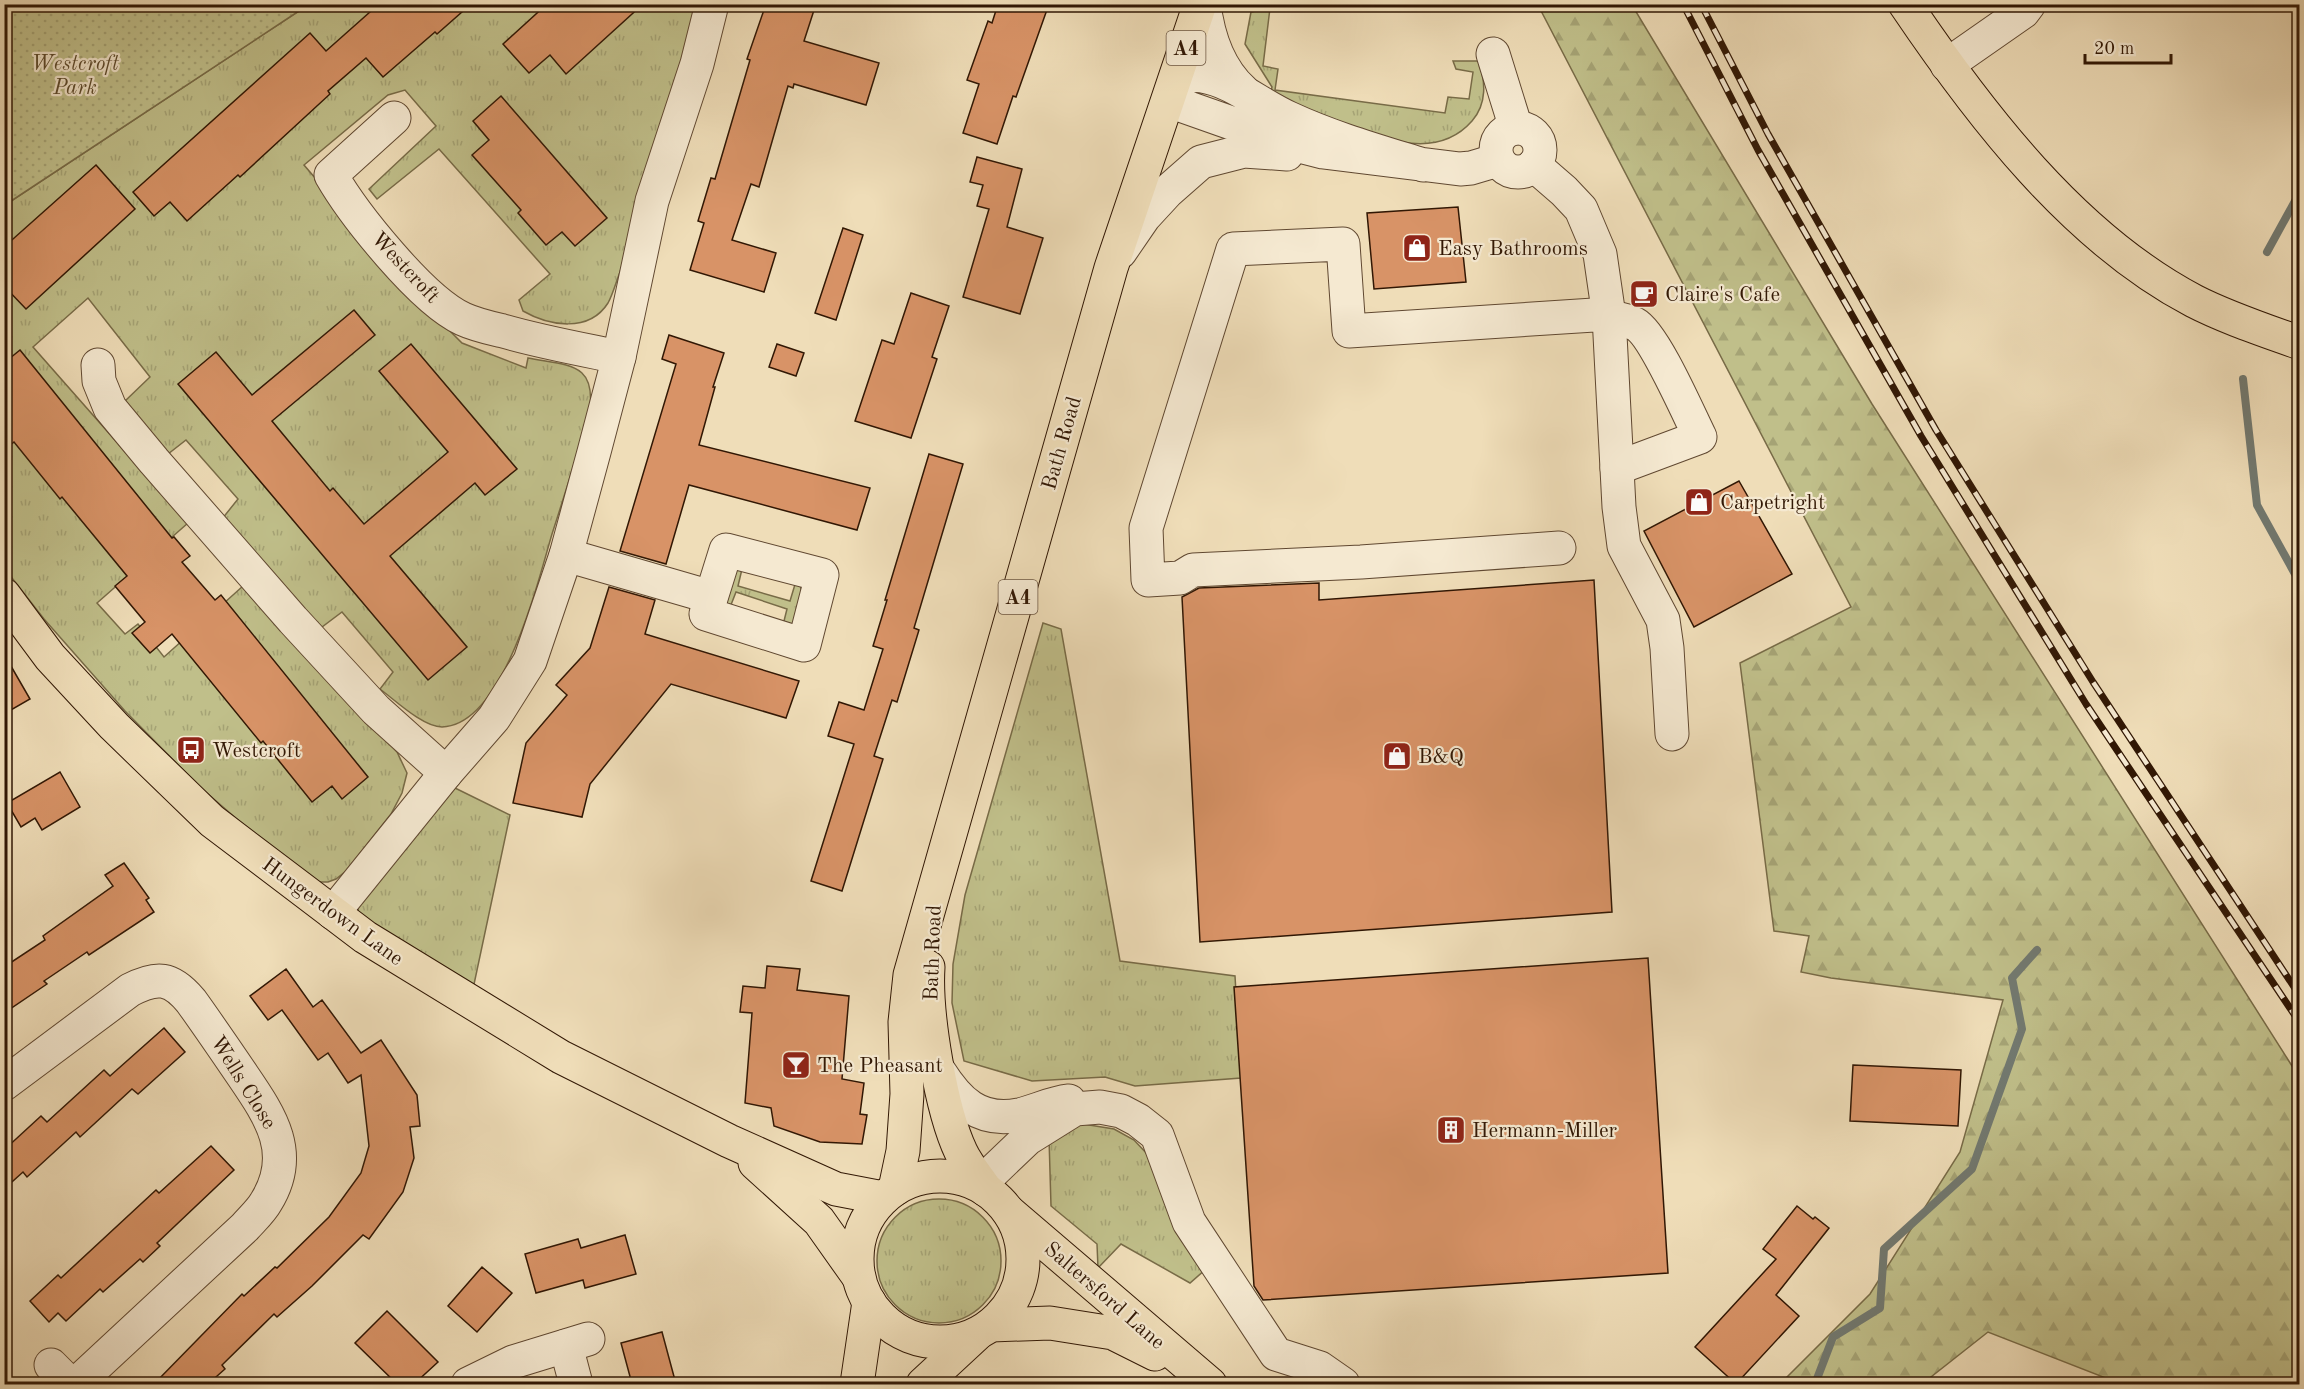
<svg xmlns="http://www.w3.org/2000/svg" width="2304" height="1389" font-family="'Old Standard TT',serif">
  <defs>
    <pattern id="grass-tufts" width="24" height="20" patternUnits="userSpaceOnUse" patternTransform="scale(1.5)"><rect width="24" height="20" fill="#c0bf8a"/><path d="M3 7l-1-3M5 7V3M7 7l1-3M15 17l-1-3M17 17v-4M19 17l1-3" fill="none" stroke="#a5a375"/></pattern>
    <pattern id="forest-firs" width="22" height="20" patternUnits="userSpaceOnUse" patternTransform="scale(1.5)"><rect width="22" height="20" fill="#c0bf8a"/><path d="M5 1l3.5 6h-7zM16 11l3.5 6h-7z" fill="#a5a375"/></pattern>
    <pattern id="park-dots" width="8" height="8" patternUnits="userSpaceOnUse" patternTransform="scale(1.5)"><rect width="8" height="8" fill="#c0bf8a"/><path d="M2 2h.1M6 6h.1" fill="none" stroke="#a5a375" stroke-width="1.8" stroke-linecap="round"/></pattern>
  </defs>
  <rect width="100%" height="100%" fill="#efddb8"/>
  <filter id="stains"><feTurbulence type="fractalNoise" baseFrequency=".00333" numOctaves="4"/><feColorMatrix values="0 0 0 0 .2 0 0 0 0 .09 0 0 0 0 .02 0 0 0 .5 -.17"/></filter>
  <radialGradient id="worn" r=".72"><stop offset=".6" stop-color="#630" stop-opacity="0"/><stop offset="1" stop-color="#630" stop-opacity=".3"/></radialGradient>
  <g fill="url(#grass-tufts)" stroke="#786b47" stroke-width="1.5">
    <path d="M308,5H703L620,272C616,282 613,294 608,303C589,333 549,326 523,311L519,300L550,274L439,149L377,199L369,189L436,126L405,90L388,95L304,165L424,305L462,343L526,368L528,358C570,366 598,362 589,416C577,455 565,494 552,534C538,581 504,725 442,727C423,727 395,700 380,689L393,672L342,612L318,630L222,519L238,499L186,440L168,454L125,401L150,377L88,298L33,347L188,523L97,603L125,634L138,624L164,657L243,586L397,752L407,773L402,793L391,814L346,871L336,879L328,882H317L296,870L201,788L125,711L44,619L5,569V205Z"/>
    <path d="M1270,8L1263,66L1278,69L1275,90L1445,113L1448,97L1469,99L1473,72L1456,69L1453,61H1478C1486,81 1487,104 1472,121C1436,162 1381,138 1339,122C1316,114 1293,105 1270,96L1272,87L1245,44L1251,12Z"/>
    <path d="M742,569L738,586L790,601L796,581C809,592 798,612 793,626L782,629L787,609L736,592L729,610L725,606L733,570Z"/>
    <polygon points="1043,623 1061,629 1120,961 1235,976 1241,1078 1135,1086 1105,1077 1032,1081 964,1061 952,1003 953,964 965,895"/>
    <polygon points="455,788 510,815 473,989 370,924 358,911 359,899"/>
    <polygon points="1083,1124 1114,1129 1134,1140 1149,1156 1206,1269 1190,1283 1121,1244 1098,1268 1097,1244 1051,1206 1049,1138 1065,1125"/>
    <circle cx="939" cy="1261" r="62"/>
  </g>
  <polygon fill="url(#forest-firs)" stroke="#786b47" stroke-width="1.5" points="1538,5 1632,5 1872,404 2299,1077 2299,1384 2121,1384 1988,1332 1922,1384 1780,1384 1870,1294 1960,1152 2003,1000 1831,978 1801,972 1809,936 1774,931 1740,663 1851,607"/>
  <polygon fill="url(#park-dots)" stroke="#786b47" stroke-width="1.5" points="5,4 308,4 308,5 5,205"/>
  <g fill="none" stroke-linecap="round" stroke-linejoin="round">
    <g stroke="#727970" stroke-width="8">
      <polyline points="2267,252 2300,192"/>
      <polyline points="2243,379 2257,505 2300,583"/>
      <polyline points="1815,1384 1833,1337 1880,1308 1884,1249 1972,1169 2022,1029 2012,978 2037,950"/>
    </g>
  </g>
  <g fill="#d89367" stroke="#311704" stroke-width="1.5">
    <polygon points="379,4 471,4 437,34 435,32 383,77 366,58 328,91 330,94 240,177 238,175 187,221 170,202 154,216 133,192 310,33 326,51"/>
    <polygon points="547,4 643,4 566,74 550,55 529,73 503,44"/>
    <polygon points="766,4 816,4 804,41 879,63 866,105 794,84 793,88 788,86 759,187 751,184 732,240 776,253 764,292 690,270 704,223 698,221 711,178 715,179 750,60 747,59"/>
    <polygon points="998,4 1049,4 1016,97 1013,96 997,144 963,133 979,84 967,80 988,21 992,23"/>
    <polygon points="501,96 607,218 575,246 562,232 546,245 518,213 521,210 472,155 489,140 473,121"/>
    <polygon points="977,157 1022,169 1007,227 1043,238 1020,314 963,297 989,209 977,206 983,185 970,182"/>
    <polygon points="96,165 135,209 26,309 4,286 4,247"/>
    <polygon points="1458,207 1466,282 1374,289 1367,213"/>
    <polygon points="843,228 863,235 836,320 815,313"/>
    <polygon points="911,293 949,306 932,357 937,359 911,438 855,421 882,340 894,344"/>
    <polygon points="354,310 375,335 272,421 330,491 333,488 364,524 448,452 379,371 411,344 517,469 485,495 475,483 390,556 467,647 428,680 178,384 216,352 252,395"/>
    <polygon points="669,335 724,353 713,387 715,387 699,445 870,488 857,530 689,485 666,564 620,551 676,364 662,359"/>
    <polygon points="777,344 804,353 796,376 769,367"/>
    <polygon points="20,350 172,538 174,537 190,556 182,562 215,600 221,595 368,777 342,799 332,786 312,802 263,741 261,743 172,634 150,653 132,633 145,622 115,586 127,576 62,497 60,499 14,442 4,450 4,363"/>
    <polygon points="929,454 963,464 914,628 919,630 897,702 892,700 874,756 883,759 842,891 811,881 854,744 828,736 839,702 864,710 883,649 873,646 887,600 885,600"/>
    <polygon points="1739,481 1792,574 1694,627 1644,531"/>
    <polygon points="1594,580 1612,912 1200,942 1182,597 1199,588 1319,583 1319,600"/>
    <polygon points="609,587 655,600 645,634 799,681 786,718 671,684 590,784 582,817 513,803 526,743 567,695 556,685 590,648"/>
    <polygon points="4,654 30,699 4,714"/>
    <polygon points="60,772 80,807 42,830 35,818 21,827 7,803"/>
    <polygon points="124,863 149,898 146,900 154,912 89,955 87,952 44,981 47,984 4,1013 4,967 45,940 43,936 113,886 105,875"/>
    <polygon points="1648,958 1668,1273 1263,1300 1254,1286 1234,987"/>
    <polygon points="767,966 800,969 797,990 849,996 842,1079 864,1083 860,1114 867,1115 862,1144 820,1142 774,1126 771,1108 745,1103 752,1013 740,1012 743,986 765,988"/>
    <polygon points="286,969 313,1007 322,1000 361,1053 381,1040 417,1095 420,1126 410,1127 414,1158 403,1192 369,1239 363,1235 312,1286 277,1317 274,1314 222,1365 225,1369 208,1384 154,1384 242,1294 244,1296 275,1267 277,1268 329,1217 361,1173 369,1146 361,1075 348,1083 328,1053 318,1060 282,1010 268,1020 250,996"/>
    <polygon points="164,1028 185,1052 138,1094 132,1089 80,1137 76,1132 27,1177 23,1172 4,1189 4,1150 41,1116 47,1122 104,1070 110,1076"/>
    <polygon points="1853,1065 1961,1070 1958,1126 1850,1121"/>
    <polygon points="211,1146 234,1170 157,1243 160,1246 143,1262 140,1259 103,1292 100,1289 66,1321 58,1313 49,1322 30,1301 58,1275 61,1278 156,1190 159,1193"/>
    <polygon points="1797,1206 1813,1219 1815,1217 1829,1228 1776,1295 1799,1316 1736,1384 1695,1347 1776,1259 1763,1249"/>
    <polygon points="625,1235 636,1274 585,1288 583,1280 536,1293 525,1254 578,1239 581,1248"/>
    <polygon points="482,1267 512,1293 477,1332 448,1306"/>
    <polygon points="387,1311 438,1362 414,1384 397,1384 355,1343"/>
    <polygon points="662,1332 676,1384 632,1384 621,1343"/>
  </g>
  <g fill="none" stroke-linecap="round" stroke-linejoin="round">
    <g stroke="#604831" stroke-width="35">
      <g id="minor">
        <path d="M1204,4C1208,37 1219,69 1243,91"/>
        <polyline points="1493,54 1516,128"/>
        <polyline points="1947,65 2023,12 2029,4"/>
        <path d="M394,118L331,175C354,215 422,300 463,319C476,325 490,328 503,331C541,342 580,349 619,357"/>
        <circle cx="1518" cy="150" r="22"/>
        <path d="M1423,165C1378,151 1332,138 1289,118C1260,105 1233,81 1202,76C1189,74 1178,79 1172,91L1175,100L1183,106L1288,143L1323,152L1460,169L1471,168L1498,160"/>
        <polyline points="1534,165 1564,191 1581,209 1600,254 1609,316 1619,507 1624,546 1663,620 1667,648 1672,734"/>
        <polyline points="1120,252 1144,217 1168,191 1201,162 1244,151 1287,154"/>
        <polyline points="98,365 99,381 110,408 154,461 293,620 376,710 446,773"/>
        <path d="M1559,548L1361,562L1193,570L1180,578L1148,580L1146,528L1233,249L1343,244L1349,331L1594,315C1607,316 1622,318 1635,324C1654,334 1689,415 1700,437L1617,468"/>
        <polygon points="726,550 822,575 804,645 706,614"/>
        <polyline points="566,555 711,597"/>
        <polyline points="333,913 446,773 494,718 530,661 566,555 594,452 619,357 652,201 697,64 712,4"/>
        <path d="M939,1071C958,1101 979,1123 1019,1115C1036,1111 1051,1103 1069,1101"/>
        <path d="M4,1084L130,990C157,976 171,977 191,1001C209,1026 226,1051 243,1076C271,1117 296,1154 266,1202C261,1211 252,1219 245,1227L76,1384"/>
        <polyline points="981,1183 1027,1139 1075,1109 1100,1107 1121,1111 1138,1120 1157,1135 1189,1222 1276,1354 1320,1368 1343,1384"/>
        <polyline points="566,1346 576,1384"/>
        <polyline points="51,1365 70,1384"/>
        <polyline points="468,1384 513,1362 588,1339"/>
      </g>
    </g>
    <g stroke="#311704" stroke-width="35">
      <g id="major">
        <path d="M1905,4C1980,115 2074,238 2194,301C2227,318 2264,330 2300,343"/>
        <polyline points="4,595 50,657 114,726 212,821 365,937 561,1057 729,1141 836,1189 883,1198"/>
        <path d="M928,967C925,1013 941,1110 961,1152C967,1165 978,1178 986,1190"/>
        <polyline points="755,1163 819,1221 858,1276"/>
        <circle cx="940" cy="1259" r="83"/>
        <polyline points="895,1189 903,1151 907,1094 905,1022 910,975 1111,268 1200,4"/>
        <polyline points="1009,1212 1210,1384"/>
        <polyline points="991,1325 1050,1323 1113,1333 1155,1354"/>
        <polyline points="857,1384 869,1302"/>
        <polyline points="923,1384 976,1335"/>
      </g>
    </g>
    <use href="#minor" stroke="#f5e9d1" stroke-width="33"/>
    <use href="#major" stroke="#efddb8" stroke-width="33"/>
    <g stroke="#311704" stroke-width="7">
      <g id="rail">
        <polyline points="1683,4 1758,150 1921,436 2086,704 2300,1023"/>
        <polyline points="1701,4 1768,134 1936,430 2093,682 2300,996"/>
      </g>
    </g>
    <use href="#rail" stroke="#f5e9d1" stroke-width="4.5" stroke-dasharray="14" stroke-linecap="butt"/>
  </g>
  <defs>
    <g id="shop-square" transform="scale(1.5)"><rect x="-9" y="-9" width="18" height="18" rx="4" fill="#8f2418" stroke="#f5e9d1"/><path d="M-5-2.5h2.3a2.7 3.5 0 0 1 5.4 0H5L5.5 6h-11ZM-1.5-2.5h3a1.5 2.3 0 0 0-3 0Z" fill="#fff"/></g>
    <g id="cafe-square" transform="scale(1.5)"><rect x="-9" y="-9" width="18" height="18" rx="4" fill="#8f2418" stroke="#f5e9d1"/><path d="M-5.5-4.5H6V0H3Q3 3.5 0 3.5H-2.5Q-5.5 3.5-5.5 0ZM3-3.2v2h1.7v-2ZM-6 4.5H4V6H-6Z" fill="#fff"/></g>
    <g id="bus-square" transform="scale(1.5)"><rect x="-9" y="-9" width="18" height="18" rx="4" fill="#8f2418" stroke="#f5e9d1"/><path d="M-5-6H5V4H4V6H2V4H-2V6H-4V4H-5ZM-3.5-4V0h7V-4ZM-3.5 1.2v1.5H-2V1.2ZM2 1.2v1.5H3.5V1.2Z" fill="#fff"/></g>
    <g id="bar-square" transform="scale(1.5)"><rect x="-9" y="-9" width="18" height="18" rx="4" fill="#8f2418" stroke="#f5e9d1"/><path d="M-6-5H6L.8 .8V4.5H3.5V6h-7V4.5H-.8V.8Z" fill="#fff"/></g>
    <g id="building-square" transform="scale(1.5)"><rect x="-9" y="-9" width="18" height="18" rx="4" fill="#8f2418" stroke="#f5e9d1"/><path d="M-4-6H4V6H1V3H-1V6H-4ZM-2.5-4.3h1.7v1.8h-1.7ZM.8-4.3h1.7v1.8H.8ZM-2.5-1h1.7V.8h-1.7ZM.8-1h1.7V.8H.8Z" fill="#fff"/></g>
  </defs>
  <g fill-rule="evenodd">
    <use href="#shop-square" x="1417" y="248"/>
    <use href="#cafe-square" x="1644" y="294"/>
    <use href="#shop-square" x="1699" y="502"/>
    <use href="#bus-square" x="191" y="750"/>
    <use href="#shop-square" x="1397" y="756"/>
    <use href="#bar-square" x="796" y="1065"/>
    <use href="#building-square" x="1451" y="1130"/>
  </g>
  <g text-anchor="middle" stroke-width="4.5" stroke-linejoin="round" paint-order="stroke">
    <g fill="#f5e9d1" stroke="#6c5642" stroke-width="1.5">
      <rect x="1166.5" y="31" width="39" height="34" rx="4.5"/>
      <rect x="998.5" y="580" width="39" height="34" rx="4.5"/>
    </g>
    <g font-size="20" font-weight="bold" fill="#311704">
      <text x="1186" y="55">A4</text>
      <text x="1018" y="604">A4</text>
    </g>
    <g font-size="21" font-style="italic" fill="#5c492c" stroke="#f5e9d1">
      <text x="75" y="70">Westcroft<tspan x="75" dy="24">Park</tspan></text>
    </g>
    <g font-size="21" fill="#311704" stroke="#f5e9d1" text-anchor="start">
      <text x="1438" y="255">Easy Bathrooms</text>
      <text x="1665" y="301">Claire's Cafe</text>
      <text x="1720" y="509">Carpetright</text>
      <text x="212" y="757">Westcroft</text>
      <text x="1418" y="763">B&amp;Q</text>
      <text x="817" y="1072">The Pheasant</text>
      <text x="1472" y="1137">Hermann-Miller</text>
    </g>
    <g font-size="21" fill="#311704" stroke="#f5e9d1">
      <text transform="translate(406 267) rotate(47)" y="7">Westcroft</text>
      <text transform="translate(1061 443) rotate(-74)" y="7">Bath Road</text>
      <text transform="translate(333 911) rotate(36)" y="7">Hungerdown Lane</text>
      <text transform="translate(932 953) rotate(-88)" y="7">Bath Road</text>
      <text transform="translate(244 1082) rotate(58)" y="7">Wells Close</text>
      <text transform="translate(1105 1295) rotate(41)" y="7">Saltersford Lane</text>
    </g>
  </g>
  <rect width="2304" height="1389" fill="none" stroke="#efddb8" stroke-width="24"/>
  <rect x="6" y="6" width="2292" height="1377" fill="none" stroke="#311704" stroke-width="3"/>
  <rect x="12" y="12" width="2280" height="1365" fill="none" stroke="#311704" stroke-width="1.5"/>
  <path d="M2085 54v9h86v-9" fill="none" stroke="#311704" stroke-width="3"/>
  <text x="2094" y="54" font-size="18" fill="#311704" stroke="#f5e9d1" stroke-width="4.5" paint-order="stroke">20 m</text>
  <rect width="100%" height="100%" filter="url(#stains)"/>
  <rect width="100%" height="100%" fill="url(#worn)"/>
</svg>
